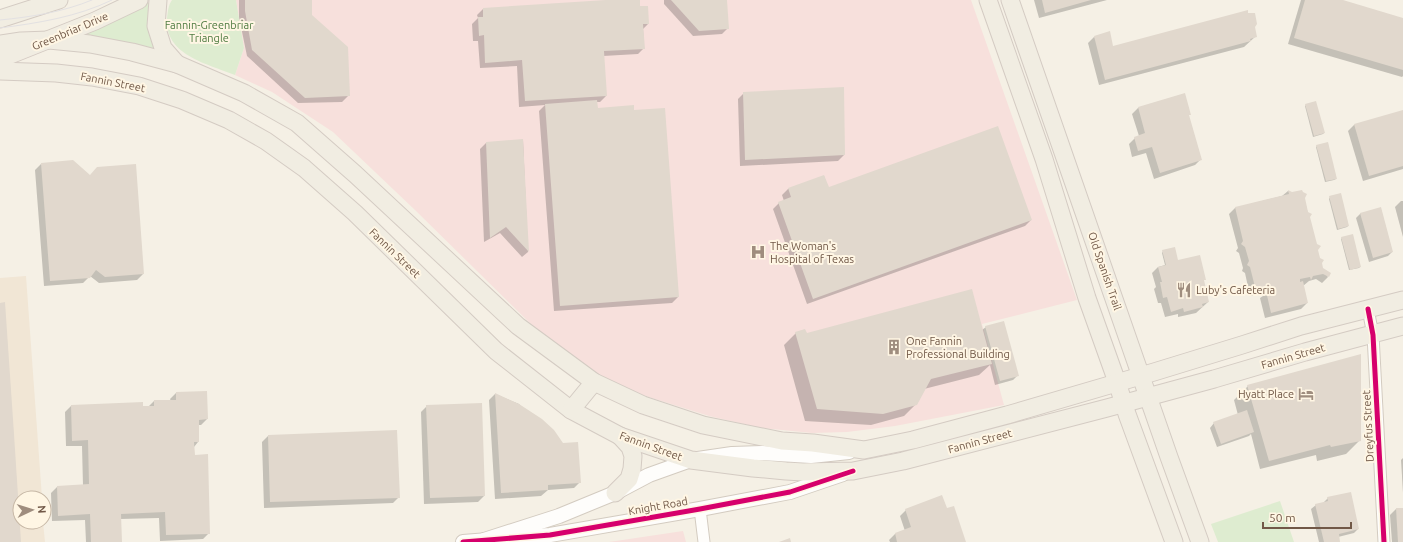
<svg xmlns="http://www.w3.org/2000/svg" width="1403" height="542" font-family="Ubuntu,sans-serif">
  <rect width="100%" height="100%" fill="#f5f0e5"/>
  <polygon fill="#f1e6d5" points="26,276 42,498 20,498 20,522 43,522 45,542 0,542 0,278"/>
  <g fill="#f7e0dc">
    <polygon points="236,0 971,0 1077,300 982,324 1004,405 895,426 847,432 812,433 761,428 709,416 633,392 589,369 537,330 415,210 333,132 272,92 235,75 244,48"/>
    <polygon points="683,531 686,542 609,542"/>
  </g>
  <g fill="#deecd0">
    <path d="M172,0H236L244,48L235,75C208,64 164,55 167,18C168,11 168,6 172,0Z"/>
    <polygon points="147,2 152,5 156,47 154,51 88,38 87,33"/>
    <polygon points="1280,501 1294,542 1218,542 1211,524"/>
  </g>
  <g fill="#0003">
    <polygon points="239,0 311,0 311,16 348,96 342,102 298,103 247,56 239,17"/>
    <polygon points="622,0 639,0 640,7 648,24 643,29 644,48 638,54 603,56 606,96 600,102 596,102 597,109 678,297 672,303 554,311 539,111 545,105 519,107 517,66 480,68 478,41 473,41 472,24 478,18 477,15 483,9"/>
    <polygon points="664,0 726,0 728,28 722,34 693,36 664,4"/>
    <polygon points="1034,0 1107,0 1039,18"/>
    <polygon points="1301,0 1339,0 1403,19 1403,76 1402,77 1288,44"/>
    <polygon points="1254,27 1256,36 1244,47 1099,85 1088,43 1094,37 1112,47"/>
    <polygon points="744,93 844,155 838,161 740,166 738,99"/>
    <polygon points="1184,94 1190,114 1188,116 1201,159 1195,165 1154,179 1146,153 1132,157 1129,144 1135,138 1139,136 1132,114 1138,108"/>
    <polygon points="1306,105 1324,133 1323,134 1313,137 1305,106"/>
    <polygon points="1403,111 1403,169 1363,181 1348,131 1354,125"/>
    <polygon points="523,140 528,252 522,257 500,233 484,242 480,149 486,143"/>
    <polygon points="1317,146 1336,179 1334,180 1325,182 1316,147"/>
    <polygon points="41,164 143,274 137,280 99,283 90,276 83,283 44,286 35,170"/>
    <polygon points="824,176 828,188 1031,220 1025,226 807,304 773,209 779,203 784,201 782,195 788,189"/>
    <polygon points="1288,191 1304,198 1322,269 1328,277 1322,283 1316,279 1309,281 1303,286 1307,303 1301,309 1265,318 1260,298 1263,296 1262,293 1250,296 1245,273 1242,271 1243,268 1239,253 1236,251 1238,248 1229,214 1235,208 1282,196"/>
    <polygon points="1330,197 1348,226 1347,227 1337,230 1329,199"/>
    <polygon points="1401,201 1403,201 1403,237 1395,207"/>
    <polygon points="1361,213 1392,252 1388,256 1369,262 1356,218"/>
    <polygon points="1342,238 1360,267 1359,268 1349,270 1341,239"/>
    <polygon points="1163,251 1205,279 1203,281 1208,302 1196,313 1178,317 1178,314 1165,317 1161,303 1158,303 1154,289 1156,287 1152,273 1158,267 1165,265 1162,253"/>
    <polygon points="986,327 1018,375 1013,380 995,385 990,365 979,375 924,389 916,404 904,416 871,425 805,421 784,345 796,333 806,335 982,330"/>
    <polygon points="1248,386 1360,440 1346,454 1317,461 1316,455 1260,469 1251,434 1249,436 1217,447 1210,428 1214,423 1238,415 1234,400"/>
    <polygon points="176,393 207,419 201,425 198,425 198,442 194,447 194,456 209,533 203,539 160,541 159,518 120,519 121,542 86,542 85,520 52,521 51,493 57,487 83,486 82,446 66,446 65,412 71,406 148,407 154,401 171,401 170,399"/>
    <polygon points="495,394 519,404 580,482 574,488 548,490 541,496 495,499 489,400"/>
    <polygon points="427,406 484,496 478,502 424,504 421,412"/>
    <polygon points="396,431 399,497 393,503 264,508 262,442 268,436"/>
    <polygon points="1403,458 1403,493 1401,460"/>
    <polygon points="1328,498 1358,529 1354,533 1338,537 1339,542 1319,542 1311,509 1316,505 1323,503"/>
    <polygon points="1396,509 1403,509 1403,542 1392,542 1390,515"/>
    <polygon points="906,510 946,510 965,542 890,542 889,540 895,534 905,531 900,516"/>
  </g>
  <g fill="#e1d8cd">
    <polygon points="245,0 312,0 312,15 348,47 350,96 305,98 252,50 245,11"/>
    <polygon points="606,0 640,0 640,6 648,6 649,24 643,24 645,49 604,51 607,96 525,101 522,60 485,63 484,35 479,36 478,17 483,17 483,8"/>
    <polygon points="671,0 727,0 729,29 699,31"/>
    <polygon points="1042,0 1091,0 1045,13"/>
    <polygon points="1305,0 1343,0 1403,18 1403,70 1294,38"/>
    <polygon points="1248,10 1248,13 1255,13 1257,24 1255,27 1257,37 1250,39 1251,41 1105,80 1094,36 1110,31 1113,46"/>
    <polygon points="844,87 845,155 745,160 743,92"/>
    <polygon points="1185,93 1191,115 1189,115 1202,160 1160,173 1152,147 1138,151 1134,137 1145,133 1138,107"/>
    <polygon points="597,100 598,108 634,105 634,110 665,108 679,297 560,306 545,104"/>
    <polygon points="1316,101 1325,133 1314,136 1305,104"/>
    <polygon points="1403,110 1403,166 1369,176 1354,124"/>
    <polygon points="998,126 1032,220 813,299 778,202 791,197 788,188 824,175 829,187"/>
    <polygon points="523,139 529,252 506,227 490,238 486,142"/>
    <polygon points="1328,142 1337,179 1326,181 1316,145"/>
    <polygon points="73,160 90,175 97,167 136,164 144,274 105,277 96,270 90,278 50,281 41,163"/>
    <polygon points="1288,190 1292,192 1302,190 1303,192 1307,194 1305,198 1308,212 1312,214 1310,217 1317,244 1321,246 1318,250 1320,258 1324,260 1322,263 1323,268 1331,273 1329,277 1323,274 1313,276 1311,280 1310,277 1300,279 1300,282 1303,281 1308,303 1271,313 1266,291 1269,291 1268,288 1256,291 1250,267 1247,265 1249,261 1245,247 1241,244 1243,241 1235,207 1289,194"/>
    <polygon points="1341,193 1349,226 1338,229 1329,196"/>
    <polygon points="1381,207 1393,252 1373,258 1360,213"/>
    <polygon points="1353,234 1361,267 1350,270 1341,237"/>
    <polygon points="1175,247 1178,260 1200,255 1206,280 1204,280 1209,302 1202,304 1203,307 1184,312 1183,308 1171,312 1167,297 1163,298 1160,282 1162,282 1158,267 1166,265 1162,250"/>
    <polygon points="972,289 992,364 931,379 917,405 883,414 817,409 795,332 805,329 807,333"/>
    <polygon points="5,302 14,434 21,542 0,542 0,303"/>
    <polygon points="1004,321 1019,376 1000,381 985,326"/>
    <polygon points="1361,354 1361,441 1331,447 1330,445 1269,461 1247,385"/>
    <polygon points="207,391 208,419 199,420 199,442 194,442 195,455 208,454 210,534 166,535 165,512 121,514 122,542 91,542 90,514 58,516 57,486 89,484 88,440 72,441 71,405 143,402 143,406 154,406 154,400 176,400 176,392"/>
    <polygon points="495,393 519,404 542,419 554,430 563,443 578,442 581,483 548,485 548,490 501,493"/>
    <polygon points="482,403 485,496 430,498 426,405"/>
    <polygon points="1247,410 1254,432 1221,444 1213,422"/>
    <polygon points="397,430 400,498 270,502 268,435"/>
    <polygon points="1351,492 1359,529 1339,534 1340,542 1324,542 1315,504 1328,501 1327,497"/>
    <polygon points="942,495 947,508 954,506 966,542 897,542 895,533 911,527 905,509"/>
    <polygon points="1396,508 1403,508 1403,542 1398,542"/>
    <polygon points="790,538 791,542 779,542"/>
  </g>
  <g fill="none" stroke-linecap="round" stroke-linejoin="round">
    <g stroke="#d3cbc0" stroke-width="13">
      <g id="minor">
        <polyline points="1368,309 1373,335 1384,542"/>
        <polyline points="700,509 704,542"/>
      </g>
    </g>
    <g stroke="#d3cbc0" stroke-width="16">
      <g id="tertiary">
        <polyline points="484,540 559,516 615,493 649,475 691,460 732,454 762,453 811,456 849,452"/>
        <polyline points="463,542 550,535 700,509 790,492 843,474"/>
      </g>
    </g>
    <g stroke="#d4cbc3" stroke-width="19">
      <g id="primary">
        <polyline points="158,0 156,26 163,48 177,64"/>
        <polyline points="988,0 1044,159 1087,298 1117,382 1127,414 1174,542"/>
        <polyline points="1010,0 1169,457 1200,542"/>
        <polyline points="0,19 59,0"/>
        <polyline points="0,44 21,41 49,40 90,44 132,52 177,64 244,93 297,123 355,174 518,326 594,382 643,405 703,425 782,441 813,443 864,450 913,440 1007,415 1154,372 1242,345 1301,326 1403,300"/>
        <polyline points="0,59 95,21 139,0"/>
        <polyline points="0,71 56,73 92,77 139,86 182,100 229,120 266,141 304,168 355,213 496,351 571,410 620,436 691,460 753,468 786,471 803,472 853,471 903,461 1107,408 1214,379 1305,352 1403,326"/>
        <polyline points="571,410 594,382"/>
        <polyline points="615,493 629,479 632,469 633,456 630,447 620,436"/>
      </g>
    </g>
    <use href="#minor" stroke="#fefdfb" stroke-width="11"/>
    <use href="#tertiary" stroke="#fefdfb" stroke-width="14"/>
    <use href="#primary" stroke="#f1ede2" stroke-width="17"/>
    <g stroke="#e3e1e2" stroke-width="1">
      <path d="M0,20C31,17 63,12 92,0"/>
      <path d="M0,28C38,23 77,17 112,0"/>
    </g>
    <g stroke="#fff6e4" stroke-width="8">
      <g id="cycleway">
        <polyline points="1368,309 1373,335 1384,542"/>
        <polyline points="463,542 550,535 700,509 790,492 853,471"/>
      </g>
    </g>
    <use href="#cycleway" stroke="#d6006c" stroke-width="5"/>
  </g>
  <defs>
    <g id="hospital-bare" transform="scale(1.2)"><path d="M-5-5h3v3.5h4V-5h3V5h-3V1.5h-4V5h-3Z" fill="#9f8d7e" stroke="#fff6e4" stroke-width="2.5" paint-order="stroke"/></g>
    <g id="restaurant-bare" transform="scale(1.2)"><path d="M-5-6h1v4h1v-4h1v4h1v-4h1v5L-1.5 .5V6h-2V.5L-5-1ZM5-6V6H3V1.5H1.5Q1.5-4 5-6Z" fill="#9f8d7e" stroke="#fff6e4" stroke-width="2.5" paint-order="stroke"/></g>
    <g id="building-bare" transform="scale(1.2)"><path d="M-4-6H4V6H1V3H-1V6H-4ZM-2.5-4.3h1.7v1.8h-1.7ZM.8-4.3h1.7v1.8H.8ZM-2.5-1h1.7V.8h-1.7ZM.8-1h1.7V.8H.8Z" fill="#9f8d7e" stroke="#fff6e4" stroke-width="2.5" paint-order="stroke"/></g>
    <g id="hotel-bare" transform="scale(1.2)"><path d="M-6-4.5h1.5V1H6V5H4.5V3h-9V5H-6ZM-4 0a1.8 1.8 0 1 1 3.6 0ZM.5 0V-2.5h3Q6-2.5 6 0Z" fill="#9f8d7e" stroke="#fff6e4" stroke-width="2.5" paint-order="stroke"/></g>
  </defs>
  <g fill-rule="evenodd">
    <use href="#hospital-bare" x="758" y="252"/>
    <use href="#restaurant-bare" x="1184" y="290"/>
    <use href="#building-bare" x="894" y="347"/>
    <use href="#hotel-bare" x="1306" y="394"/>
  </g>
  <g text-anchor="middle" stroke-width="4" stroke-linejoin="round" paint-order="stroke">
    <g font-size="11" fill="#507c42" stroke="#fff6e4">
      <text x="209" y="29">Fannin-Greenbriar<tspan x="209" dy="13">Triangle</tspan></text>
    </g>
    <g font-size="11" fill="#715847" stroke="#fff6e4">
      <text transform="translate(70 31) rotate(-23)" y="4">Greenbriar Drive</text>
      <text transform="translate(113 82) rotate(11)" y="4">Fannin Street</text>
      <text transform="translate(395 253) rotate(44)" y="4">Fannin Street</text>
      <text transform="translate(1105 271) rotate(71)" y="4">Old Spanish Trail</text>
      <text transform="translate(1293 356) rotate(-16)" y="4">Fannin Street</text>
      <text transform="translate(1368 426) rotate(-93)" y="4">Dreyfus Street</text>
      <text transform="translate(980 441) rotate(-15)" y="4">Fannin Street</text>
      <text transform="translate(651 446) rotate(20)" y="4">Fannin Street</text>
      <text transform="translate(658 506) rotate(-10)" y="4">Knight Road</text>
    </g>
    <g font-size="11" fill="#715847" stroke="#fff6e4" text-anchor="start">
      <text x="770" y="250">The Woman's<tspan x="770" dy="13">Hospital of Texas</tspan></text>
      <text x="1196" y="294">Luby's Cafeteria</text>
      <text x="906" y="345">One Fannin<tspan x="906" dy="13">Professional Building</tspan></text>
      <text x="1294" y="398" text-anchor="end">Hyatt Place</text>
    </g>
  </g>
  <g transform="translate(32 510) rotate(86)"><circle r="19" fill="#fff6e4" stroke="#c6b7a5"/>
  <path d="M0-3L7 15L0 10L-7 15Z" fill="#9f8d7e"/>
  <text y="-6" font-size="11" font-weight="bold" text-anchor="middle" fill="#715847">N</text>
  </g>
  <path d="M1263 522v6h88v-6" fill="none" stroke="#715847" stroke-width="2"/>
  <text x="1269" y="522" font-size="12" fill="#715847" stroke="#fff6e4" stroke-width="3" paint-order="stroke">50 m</text>
</svg>
